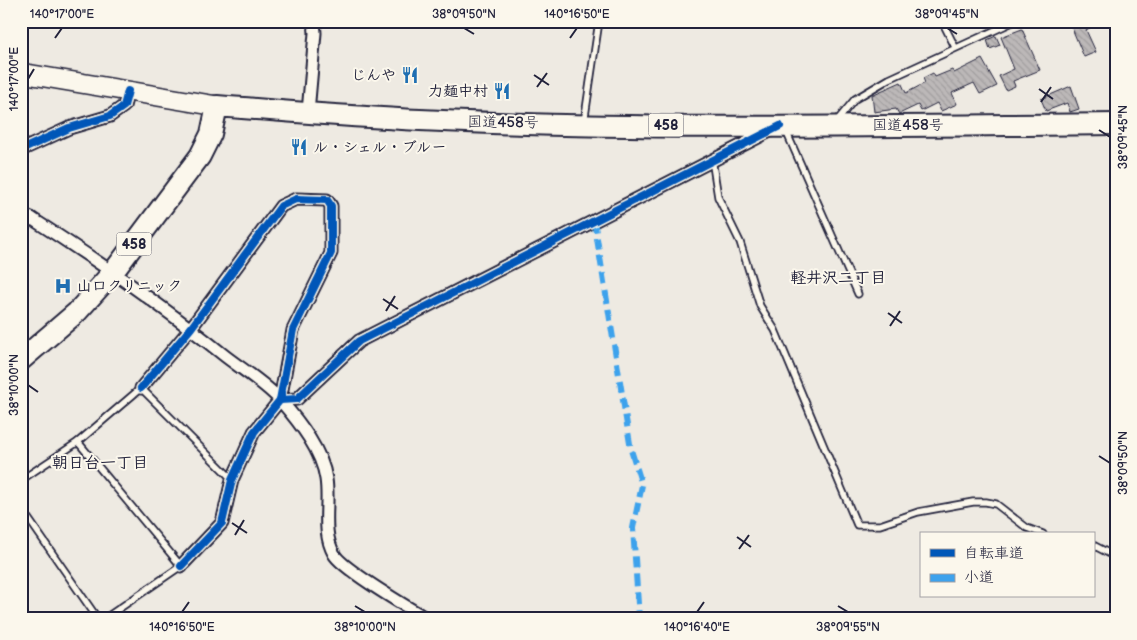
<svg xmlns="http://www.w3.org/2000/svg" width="1137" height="640" font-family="'Balsamiq Sans','Klee One',sans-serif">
  <defs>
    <pattern id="building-back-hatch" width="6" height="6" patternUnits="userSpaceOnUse" patternTransform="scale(1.25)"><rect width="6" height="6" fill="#bcb8b8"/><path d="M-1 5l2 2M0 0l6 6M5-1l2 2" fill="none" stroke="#a19e9f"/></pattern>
  </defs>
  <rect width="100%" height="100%" fill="#eeeae2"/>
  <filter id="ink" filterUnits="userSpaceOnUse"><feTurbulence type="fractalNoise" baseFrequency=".02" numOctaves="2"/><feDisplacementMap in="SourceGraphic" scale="10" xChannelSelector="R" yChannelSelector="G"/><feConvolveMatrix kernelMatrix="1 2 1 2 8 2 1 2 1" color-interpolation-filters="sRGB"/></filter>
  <g filter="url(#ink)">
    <g fill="url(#building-back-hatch)" stroke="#22223b">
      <polygon points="1069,21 1102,21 1086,30 1096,52 1084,57"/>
      <polygon points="1022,29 1040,70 1013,81 1015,86 1006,90 999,76 1014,69 1001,37"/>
      <polygon points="996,36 1000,45 990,49 987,40"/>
      <polygon points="982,59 997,86 980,94 974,83 952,93 957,104 941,111 937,103 921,111 918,105 899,114 896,109 874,112 872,95 874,94 901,82 906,93 925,83 923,78 933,73 935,77 952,70 954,73"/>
      <polygon points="1071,86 1079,109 1070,112 1067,103 1046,111 1041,99"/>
    </g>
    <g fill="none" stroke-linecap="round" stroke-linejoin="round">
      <g stroke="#22223b" stroke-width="9">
        <g id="service">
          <polyline points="942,21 955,47"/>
          <polyline points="836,122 855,99 889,79 1015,21"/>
          <polyline points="584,123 599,21"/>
          <polyline points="786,131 858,294"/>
          <polyline points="712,159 718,197 740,242 760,306 775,330 857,525 880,525 918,512 973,502 986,502 996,504 1027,528 1043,534"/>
          <polyline points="78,442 181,566 104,619"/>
          <polyline points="21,480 78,442 141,388 232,479"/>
          <polyline points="21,508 98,619"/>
          <polyline points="1093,545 1116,557"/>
        </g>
      </g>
      <g stroke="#22223b" stroke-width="15">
        <g id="minor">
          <polyline points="308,112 315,33 314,21"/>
          <polyline points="21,150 69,128 110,116 124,106 128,91"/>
          <path d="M21,214L31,218C98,261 163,306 225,356C243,370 266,384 281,401C300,423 322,451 326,479C330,504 321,531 334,554C342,569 409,608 427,619"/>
          <polyline points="21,227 31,218"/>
          <polyline points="141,388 191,328 281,206 296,199 327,200 331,206 331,253 293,330 280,400 254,432 232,480 222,523 181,566"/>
          <polyline points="280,400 297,399 359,341 770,131"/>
        </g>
      </g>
      <g stroke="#22223b" stroke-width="22">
        <polyline id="primary" points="21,73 217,106"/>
      </g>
      <g stroke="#22223b" stroke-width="24">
        <path id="trunk" d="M21,360L77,312L114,271L200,156L211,134L217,106C284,111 352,117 420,120C651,131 884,126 1116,124"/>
      </g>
      <use href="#service" stroke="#fbf7ec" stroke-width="5.5"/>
      <use href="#minor" stroke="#fbf7ec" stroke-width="11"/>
      <use href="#primary" stroke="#fbf7ec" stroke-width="19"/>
      <use href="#trunk" stroke="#fbf7ec" stroke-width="20"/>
      <polyline stroke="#3ea2ec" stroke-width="6" stroke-dasharray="12 6" stroke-linecap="butt" points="594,220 631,450 642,485 633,528 639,619"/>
      <g stroke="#fbf7ec" stroke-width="11">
        <g id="cycleway">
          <polyline points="21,150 69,128 110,116 124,106 128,91"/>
          <polyline points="141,388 191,328 281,206 296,199 327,200 331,206 331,253 293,330 280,400 254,432 232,480 222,523 181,566"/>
          <polyline points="280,400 297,399 359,341 780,126"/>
        </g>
      </g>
      <use href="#cycleway" stroke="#0057b8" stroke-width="8"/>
    </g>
  </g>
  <path fill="none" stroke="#22223b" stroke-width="2" d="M464,28L474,34M947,28L957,34M55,38L62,28M570,38L577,28M534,75L549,85M28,79L34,69M537,87L547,73M1039,89L1053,99M1041,102L1051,87M1099,130L1110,137M383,299L398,309M386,311L395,296M888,313L902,323M890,326L900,311M28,385L38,392M1099,456L1110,463M232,523L247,533M235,535L244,520M737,537L751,547M739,549L749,535M355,606L365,612M838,606L848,612M182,612L189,602M697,612L704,602"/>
  <defs>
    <g id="restaurant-bare" transform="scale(1.35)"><path d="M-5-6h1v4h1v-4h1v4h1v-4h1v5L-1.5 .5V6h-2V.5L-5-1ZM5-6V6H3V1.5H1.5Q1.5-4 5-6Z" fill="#1f6fb2" stroke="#fbf7ec" stroke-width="2.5" paint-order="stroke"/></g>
    <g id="hospital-bare" transform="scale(1.35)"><path d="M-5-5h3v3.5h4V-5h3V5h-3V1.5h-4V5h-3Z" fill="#1f6fb2" stroke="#fbf7ec" stroke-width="2.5" paint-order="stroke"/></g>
  </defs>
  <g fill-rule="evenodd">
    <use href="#restaurant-bare" x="410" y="75"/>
    <use href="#restaurant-bare" x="502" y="91"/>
    <use href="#restaurant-bare" x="299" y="147"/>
    <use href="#hospital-bare" x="63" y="286"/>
  </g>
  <g text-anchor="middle" stroke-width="4" stroke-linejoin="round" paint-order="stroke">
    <g fill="#fbf7ec" stroke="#636270" stroke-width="1">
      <rect x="648.5" y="113.5" width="35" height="23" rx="4"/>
      <rect x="116.5" y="232.5" width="35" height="23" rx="4"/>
    </g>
    <g font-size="14" font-weight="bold" fill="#22223b">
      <text x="666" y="130">458</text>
      <text x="134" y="249">458</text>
    </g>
    <g font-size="15" font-weight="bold" fill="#22223b" stroke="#fbf7ec" text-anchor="end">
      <text x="396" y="80">じんや</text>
      <text x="488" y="96">力麺中村</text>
      <text x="313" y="152" text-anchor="start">ル・シェル・ブルー</text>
      <text x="77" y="291" text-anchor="start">山口クリニック</text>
    </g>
    <g font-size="15" fill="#22223b" stroke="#fbf7ec">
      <text transform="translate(503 122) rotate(1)" y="5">国道458号</text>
      <text x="908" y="130">国道458号</text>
    </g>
    <g font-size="16" font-weight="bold" fill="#22223b" stroke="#fbf7ec">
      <text x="838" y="283">軽井沢二丁目</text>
      <text x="100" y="468">朝日台一丁目</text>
    </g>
  </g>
  <rect width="1137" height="640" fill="none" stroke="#fbf7ec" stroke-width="55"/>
  <rect x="920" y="532" width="175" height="65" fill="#fbf7ec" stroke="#a4a2a5"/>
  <rect x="930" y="549" width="25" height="8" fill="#0057b8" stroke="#a4a2a5"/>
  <text x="964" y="558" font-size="15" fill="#22223b">自転車道</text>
  <rect x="930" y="574" width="25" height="8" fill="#3ea2ec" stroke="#a4a2a5"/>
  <text x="964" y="582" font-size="15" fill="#22223b">小道</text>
  <rect x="28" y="28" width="1082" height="584" fill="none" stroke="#22223b" stroke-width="2"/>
  <g font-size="12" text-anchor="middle" fill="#22223b">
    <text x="62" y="18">140°17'00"E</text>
    <text x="464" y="18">38°09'50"N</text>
    <text x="577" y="18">140°16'50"E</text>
    <text x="947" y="18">38°09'45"N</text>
    <text transform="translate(14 79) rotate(-90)" y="4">140°17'00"E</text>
    <text transform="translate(1123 137) rotate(-90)" y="4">38°09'45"N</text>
    <text transform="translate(14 385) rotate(-90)" y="4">38°10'00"N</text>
    <text transform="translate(1123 463) rotate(-90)" y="4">38°09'50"N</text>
    <text x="182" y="631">140°16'50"E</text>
    <text x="365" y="631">38°10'00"N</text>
    <text x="697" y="631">140°16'40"E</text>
    <text x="848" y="631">38°09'55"N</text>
  </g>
</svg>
